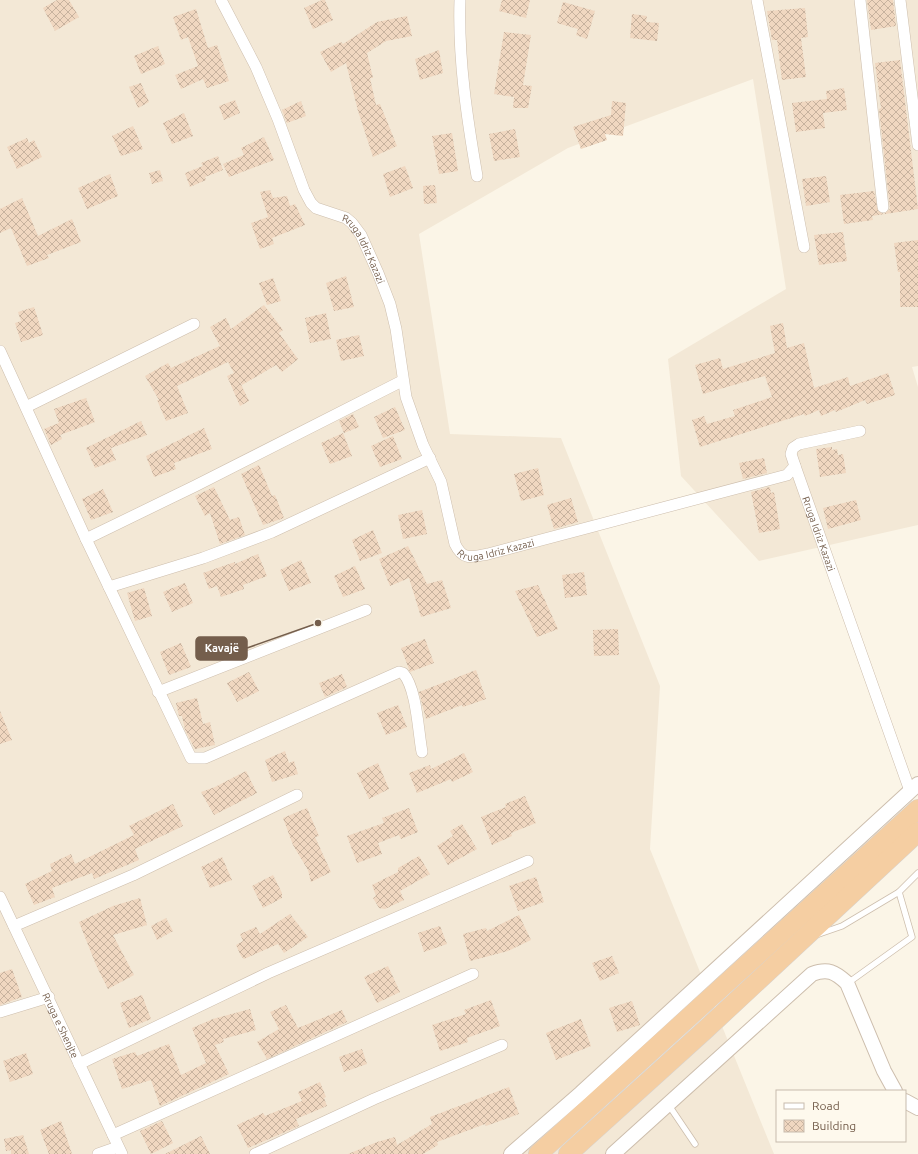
<svg xmlns="http://www.w3.org/2000/svg" width="918" height="1154" font-family="Ubuntu,sans-serif">
  <defs>
    <pattern id="building-cross-hatch" width="8" height="8" patternUnits="userSpaceOnUse"><rect width="8" height="8" fill="#f0d7c0"/><path d="M0 0l8 8M0 8l8-8" fill="none" stroke="#c7b29e"/></pattern>
  </defs>
  <rect width="100%" height="100%" fill="#fbf5e7"/>
  <polygon fill="#f3e8d6" points="0,0 918,0 918,366 912,367 918,387 918,525 759,561 681,476 668,359 786,289 753,79 568,148 419,234 450,434 561,438 660,686 650,849 774,1154 0,1154"/>
  <g fill="url(#building-cross-hatch)">
    <polygon points="57,0 69,0 79,17 55,31 43,8"/>
    <polygon points="322,0 325,0 333,20 313,29 304,8"/>
    <polygon points="502,0 530,0 526,18 499,11"/>
    <polygon points="867,0 893,0 896,26 871,30"/>
    <polygon points="563,2 595,11 587,39 576,35 578,29 557,23"/>
    <polygon points="805,8 808,37 801,38 806,77 782,80 777,40 772,40 767,11"/>
    <polygon points="196,9 208,48 217,45 229,81 207,88 203,79 181,89 175,75 198,66 188,37 181,40 173,17"/>
    <polygon points="632,14 647,16 646,22 659,23 657,41 630,38"/>
    <polygon points="407,16 412,36 386,41 367,53 373,78 370,78 376,105 380,104 397,146 373,157 358,111 346,63 331,72 320,52 341,42 343,44 377,22"/>
    <polygon points="504,32 531,35 523,85 532,86 528,108 513,108 514,97 494,94"/>
    <polygon points="158,46 165,64 141,74 134,56"/>
    <polygon points="439,50 443,73 420,80 415,59"/>
    <polygon points="900,60 918,209 872,216 873,220 844,224 840,195 874,191 878,211 884,214 890,209 879,109 881,108 875,63"/>
    <polygon points="141,83 149,102 138,108 129,87"/>
    <polygon points="844,88 847,110 823,113 825,128 796,132 792,103 827,99 826,91"/>
    <polygon points="235,100 240,113 224,120 219,106"/>
    <polygon points="301,101 306,116 287,123 282,110"/>
    <polygon points="612,101 626,103 623,136 605,134 607,140 581,149 573,127 611,115"/>
    <polygon points="184,113 193,136 172,144 163,123"/>
    <polygon points="133,126 143,149 121,156 112,136"/>
    <polygon points="515,129 520,157 494,161 489,134"/>
    <polygon points="452,133 458,171 439,174 432,136"/>
    <polygon points="264,137 274,160 229,177 223,164 244,155 241,148"/>
    <polygon points="27,138 29,143 34,140 42,157 17,169 7,147"/>
    <polygon points="218,156 223,170 205,177 206,180 190,187 185,173 203,166 201,163"/>
    <polygon points="405,166 413,188 390,197 383,174"/>
    <polygon points="160,170 163,181 152,184 149,173"/>
    <polygon points="110,174 118,196 87,209 78,188"/>
    <polygon points="826,176 830,202 806,206 802,179"/>
    <polygon points="435,185 437,203 424,204 423,186"/>
    <polygon points="270,190 273,198 287,196 290,206 295,204 305,225 272,238 274,244 260,249 251,223 268,217 260,192"/>
    <polygon points="22,198 38,236 72,219 81,242 47,255 49,258 27,266 11,228 0,233 0,209"/>
    <polygon points="843,232 847,261 819,265 814,235"/>
    <polygon points="918,240 918,307 900,307 900,272 898,272 894,243"/>
    <polygon points="346,276 354,307 334,311 326,283"/>
    <polygon points="273,278 281,301 267,305 259,283"/>
    <polygon points="264,305 283,330 279,333 298,359 282,372 276,365 242,385 238,378 249,401 240,406 227,376 234,373 228,362 177,386 188,413 166,421 157,400 159,400 145,376 168,363 171,368 220,346 210,327 226,318 231,329"/>
    <polygon points="34,307 43,335 21,342 15,323 21,321 18,312"/>
    <polygon points="326,313 331,339 310,343 305,318"/>
    <polygon points="783,323 787,348 804,343 814,388 848,377 850,386 888,373 895,395 867,404 865,400 836,412 835,410 821,416 819,410 805,416 804,414 700,447 692,420 704,416 707,424 735,416 733,410 772,397 765,376 703,394 695,365 720,358 723,369 775,353 770,326"/>
    <polygon points="359,335 364,356 341,361 336,340"/>
    <polygon points="86,398 95,422 60,435 62,439 51,445 44,429 59,423 54,409"/>
    <polygon points="395,407 405,430 383,438 374,417"/>
    <polygon points="353,414 359,427 344,433 339,421"/>
    <polygon points="141,421 147,435 111,448 116,460 95,468 86,448"/>
    <polygon points="204,428 212,449 174,463 176,469 154,477 146,456"/>
    <polygon points="343,433 352,456 330,464 321,443"/>
    <polygon points="393,436 402,459 380,467 371,446"/>
    <polygon points="832,447 832,450 837,449 838,455 843,454 846,473 820,477 816,449"/>
    <polygon points="764,458 767,473 743,479 739,463"/>
    <polygon points="259,465 272,496 275,495 284,518 263,525 241,474"/>
    <polygon points="538,468 544,495 521,501 514,474"/>
    <polygon points="214,487 230,520 239,517 245,535 220,544 210,513 205,516 195,496"/>
    <polygon points="770,487 771,493 774,492 780,529 759,533 751,492"/>
    <polygon points="103,489 113,512 91,520 82,499"/>
    <polygon points="571,498 578,522 554,529 547,505"/>
    <polygon points="856,500 861,520 828,529 823,508"/>
    <polygon points="422,510 427,534 403,539 398,515"/>
    <polygon points="373,530 382,553 360,561 352,540"/>
    <polygon points="408,546 427,584 442,580 451,608 421,617 409,578 390,586 379,559"/>
    <polygon points="258,554 267,576 243,585 244,589 221,597 217,586 209,589 203,573 235,562 235,564"/>
    <polygon points="301,560 311,583 289,591 280,570"/>
    <polygon points="355,566 365,589 343,597 334,576"/>
    <polygon points="584,572 587,595 565,598 562,575"/>
    <polygon points="185,583 193,603 172,612 163,592"/>
    <polygon points="538,585 558,629 537,637 515,591"/>
    <polygon points="144,588 152,616 135,621 127,593"/>
    <polygon points="618,629 619,655 594,656 593,630"/>
    <polygon points="425,639 434,663 410,672 401,648"/>
    <polygon points="181,643 191,667 169,675 160,652"/>
    <polygon points="476,670 486,699 463,707 462,705 426,719 419,692"/>
    <polygon points="249,672 259,691 237,702 227,683"/>
    <polygon points="342,674 347,687 325,697 319,683"/>
    <polygon points="197,698 203,724 210,722 215,745 195,749 185,730 182,716 179,716 176,703"/>
    <polygon points="398,705 407,727 386,735 377,713"/>
    <polygon points="0,711 12,740 0,744"/>
    <polygon points="285,751 289,763 294,761 298,774 272,782 265,760"/>
    <polygon points="464,753 473,772 452,782 451,779 417,793 409,773 430,765 431,769"/>
    <polygon points="378,763 389,789 369,799 357,773"/>
    <polygon points="246,771 257,793 214,815 201,792 215,787"/>
    <polygon points="525,796 536,823 511,833 512,836 492,845 481,817 506,807 505,804"/>
    <polygon points="173,804 183,826 135,849 139,860 94,879 92,873 52,888 55,897 34,905 25,884 52,871 50,864 71,854 75,864 134,835 129,826"/>
    <polygon points="307,808 319,836 315,837 331,872 311,882 308,870 293,845 283,818"/>
    <polygon points="409,808 418,832 401,839 399,835 378,843 382,854 357,863 347,836 384,823 382,818"/>
    <polygon points="462,824 477,849 448,865 437,846 453,836 450,831"/>
    <polygon points="419,856 430,874 400,891 404,900 385,909 379,908 373,898 376,896 372,885 398,872 398,868"/>
    <polygon points="222,857 232,880 210,888 201,867"/>
    <polygon points="273,875 282,893 282,898 263,908 252,886"/>
    <polygon points="536,877 544,902 518,911 509,886"/>
    <polygon points="140,898 147,925 113,935 134,975 108,989 96,965 79,922 113,906"/>
    <polygon points="290,914 308,937 284,953 278,944 244,959 241,956 236,945 243,941 240,934 256,927 260,934"/>
    <polygon points="519,915 531,940 508,951 470,961 463,934 486,928 487,931"/>
    <polygon points="166,918 173,931 157,940 151,926"/>
    <polygon points="440,926 447,944 424,952 418,933"/>
    <polygon points="612,956 619,973 600,981 592,963"/>
    <polygon points="388,966 400,992 377,1003 364,977"/>
    <polygon points="12,969 22,997 0,1005 0,973"/>
    <polygon points="142,995 151,1019 129,1028 120,1003"/>
    <polygon points="491,1000 500,1026 467,1038 468,1042 440,1051 432,1025 466,1014 464,1010"/>
    <polygon points="632,1001 640,1025 617,1032 609,1008"/>
    <polygon points="286,1005 298,1028 342,1010 347,1022 267,1059 257,1042 279,1029 270,1012"/>
    <polygon points="250,1009 256,1030 223,1039 224,1042 215,1045 229,1074 160,1106 151,1080 122,1089 112,1059 135,1052 137,1056 169,1044 181,1075 206,1063 192,1028 213,1019"/>
    <polygon points="581,1019 591,1046 556,1060 546,1033"/>
    <polygon points="362,1049 367,1064 344,1072 339,1057"/>
    <polygon points="26,1053 33,1074 10,1082 3,1061"/>
    <polygon points="320,1082 326,1097 324,1098 327,1106 296,1119 299,1126 248,1148 237,1125 263,1113 265,1116 302,1101 298,1092"/>
    <polygon points="509,1087 519,1114 486,1126 485,1124 437,1142 438,1145 423,1154 348,1154 377,1142 395,1137 397,1145 432,1124 430,1117"/>
    <polygon points="61,1121 72,1154 49,1154 40,1130"/>
    <polygon points="162,1121 173,1143 151,1154 140,1131"/>
    <polygon points="23,1135 29,1154 11,1154 11,1150 6,1151 4,1139"/>
    <polygon points="201,1136 210,1154 165,1154"/>
  </g>
  <g fill="none" stroke-linecap="round" stroke-linejoin="round">
    <g stroke="#cdbead" stroke-width="7">
      <g id="service">
        <polyline points="816,935 842,926 899,892"/>
        <polyline points="848,983 912,937 899,892 918,873"/>
        <polyline points="668,1104 695,1144"/>
      </g>
    </g>
    <g stroke="#cdbead" stroke-width="12">
      <g id="minor">
        <path id="s1" d="M221,0L256,67L278,119L304,190L311,203L316,208L346,218L352,223L361,235L378,273L390,304L396,329L406,397L423,445L441,482L455,544C463,561 472,557 488,554L787,475L795,466L910,791"/>
        <path d="M460,0C458,59 467,118 477,176"/>
        <polyline points="757,0 804,247"/>
        <polyline points="860,0 883,207"/>
        <polyline points="900,0 918,145"/>
        <path d="M0,351L86,539L191,758H205L212,755L399,672L403,673C417,689 418,731 422,752"/>
        <polyline points="26,407 194,324"/>
        <polyline points="795,466 791,454 793,448 799,444 860,431"/>
        <polyline points="86,539 195,486 402,381"/>
        <polyline points="109,587 203,558 272,532 430,458"/>
        <polyline points="158,692 366,610"/>
        <path id="s2" d="M0,897L122,1154"/>
        <polyline points="14,926 133,875 297,795"/>
        <polyline points="0,1012 49,997"/>
        <polyline points="79,1064 268,973 528,861"/>
        <polyline points="113,1135 473,974"/>
        <polyline points="98,1154 118,1147"/>
        <polyline points="255,1154 374,1099 502,1045"/>
      </g>
    </g>
    <g stroke="#cdbead" stroke-width="16">
      <g id="tertiary">
        <polyline points="905,1101 918,1108"/>
        <polyline points="511,1154 581,1093 918,784"/>
        <path d="M613,1154L812,974C828,968 835,972 847,983L884,1071L895,1091"/>
      </g>
    </g>
    <g stroke="#d8d2cd" stroke-width="20">
      <g id="trunk">
        <polyline points="538,1154 918,809"/>
        <polyline points="568,1154 704,1031 918,832"/>
      </g>
    </g>
    <use href="#service" stroke="#fff" stroke-width="5.5"/>
    <use href="#minor" stroke="#fff" stroke-width="11"/>
    <use href="#tertiary" stroke="#fff" stroke-width="14"/>
    <use href="#trunk" stroke="#f5cea2" stroke-width="19"/>
  </g>
  <g text-anchor="middle" stroke-width="3.5" stroke-linejoin="round" paint-order="stroke">
    <g font-size="10" fill="#745e4c" stroke="#fef9ed">
      <text dy="4" stroke="none"><textPath href="#s1" startOffset="297">Rruga Idriz Kazazi</textPath></text>
      <text dy="4" stroke="none"><textPath href="#s1" startOffset="1041">Rruga Idriz Kazazi</textPath></text>
      <text dy="4" stroke="none"><textPath href="#s1" startOffset="656">Rruga Idriz Kazazi</textPath></text>
      <text dy="4" stroke="none"><textPath href="#s2" startOffset="142">Rruga e Shenjte</textPath></text>
    </g>
  </g>
  <path fill="none" stroke="#745e4c" stroke-width="1.5" d="M318 623L247 648"/>
  <circle fill="#745e4c" stroke="#fef9ed" stroke-width="1.5" cx="318" cy="623" r="4"/>
  <rect fill="#745e4c" stroke="#745e4c" stroke-width="1.5" x="196" y="637" width="51" height="23" rx="4"/>
  <g font-size="11" text-anchor="middle" font-weight="bold" fill="#fff">
    <text x="222" y="652">Kavajë</text>
  </g>
  <rect x="776" y="1090" width="130" height="52" fill="#fef9ed" stroke="#c7bbad"/>
  <rect x="784" y="1103" width="20" height="6" fill="#ffffff" stroke="#c7bbad"/>
  <text x="812" y="1110" font-size="12" fill="#745e4c">Road</text>
  <rect x="784" y="1120" width="20" height="12" fill="url(#building-cross-hatch)" stroke="#c7bbad"/>
  <text x="812" y="1130" font-size="12" fill="#745e4c">Building</text>
</svg>
